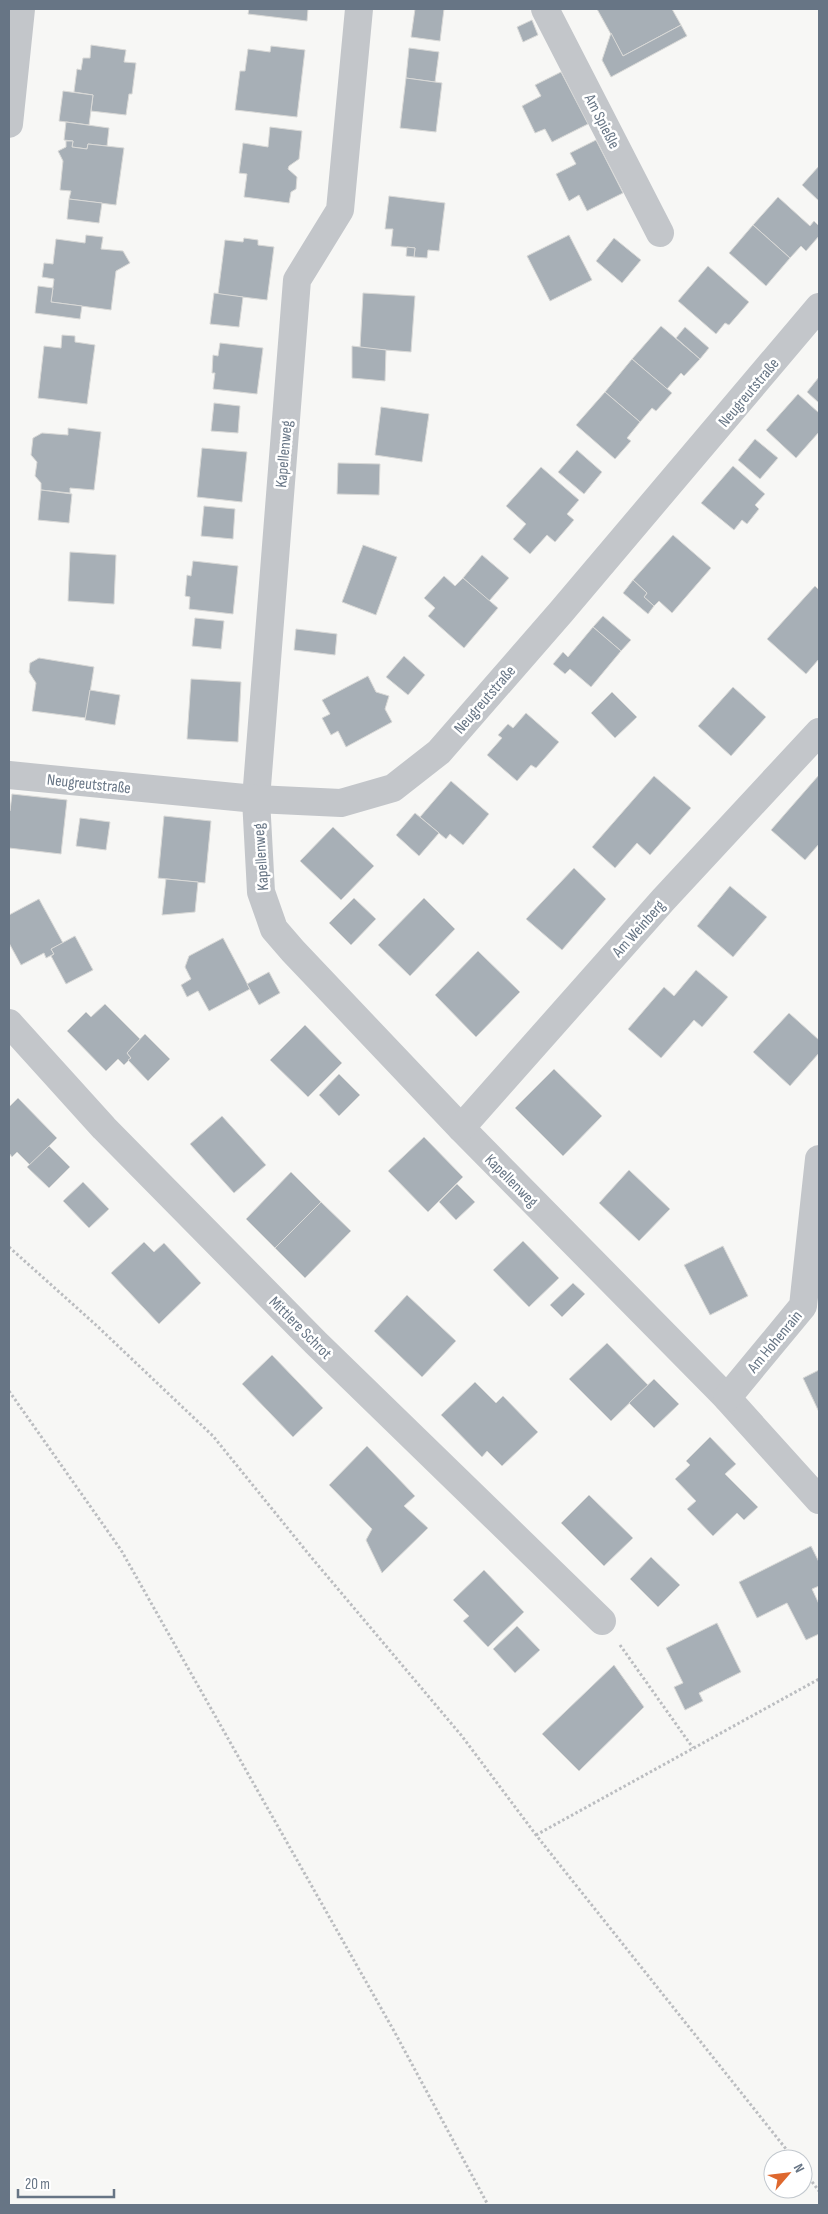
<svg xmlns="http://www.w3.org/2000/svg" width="828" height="2214" font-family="'Sofia Sans Condensed',sans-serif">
  <rect width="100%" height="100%" fill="#f7f7f5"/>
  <g fill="#a7afb6" stroke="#d9d9d7">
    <polygon points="249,9 308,9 307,21 248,14"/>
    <polygon points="415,9 444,9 440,41 411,37"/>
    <polygon points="597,9 672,9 681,25 623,56"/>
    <polygon points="532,20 538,35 523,42 517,27"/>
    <polygon points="681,25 687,36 611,77 602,60 611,33 623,56"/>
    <polygon points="91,45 126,50 124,62 136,63 132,94 129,94 126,115 91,111 93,95 74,92 77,69 81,70 83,58 90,58"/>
    <polygon points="271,46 305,50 297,117 235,110 240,71 245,71 248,49 270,52"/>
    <polygon points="409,48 439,52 435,82 406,78"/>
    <polygon points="561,72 588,124 552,142 545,129 535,133 522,106 541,96 535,85"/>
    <polygon points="406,78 442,83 436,132 400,128"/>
    <polygon points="63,91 93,95 89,125 59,121"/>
    <polygon points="66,122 109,128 107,146 88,144 87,149 72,147 73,141 64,140"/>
    <polygon points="270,127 302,131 299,159 289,166 288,169 297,177 296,189 291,192 289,203 244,197 247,174 239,173 243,143 268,147"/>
    <polygon points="596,140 623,193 587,211 579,195 569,201 556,174 576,164 570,153"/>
    <polygon points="66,141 73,141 72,147 87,149 88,144 124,148 116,205 69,199 71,191 60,190 63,161 58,151 66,147"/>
    <polygon points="819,166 819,201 802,185"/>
    <polygon points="389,196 445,203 439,251 428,250 427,258 414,257 415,248 391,246 393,229 385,229"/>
    <polygon points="778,197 810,226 814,221 819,226 819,236 806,251 801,246 790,258 753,225"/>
    <polygon points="69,199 102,203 99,223 67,219"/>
    <polygon points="753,225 790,258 766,286 729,253"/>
    <polygon points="86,235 103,237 101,249 123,251 130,263 116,271 111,310 51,302 54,279 42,277 44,263 53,264 56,239 85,243"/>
    <polygon points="569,235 592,280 550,301 527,256"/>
    <polygon points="244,238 258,240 258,245 274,247 267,300 218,294 225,240 243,242"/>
    <polygon points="614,238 641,260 622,283 596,261"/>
    <polygon points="407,247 415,248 414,257 406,256"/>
    <polygon points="708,266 749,302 729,325 725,323 716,334 678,301"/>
    <polygon points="38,286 53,288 51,302 82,306 80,319 35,313"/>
    <polygon points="214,293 243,297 239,327 210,324"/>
    <polygon points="363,293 415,296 411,352 360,348"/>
    <polygon points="661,326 700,359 684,376 681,373 667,389 632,359"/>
    <polygon points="685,327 709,348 700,359 676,338"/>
    <polygon points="62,335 75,336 75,342 95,345 87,404 38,398 44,346 61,348"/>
    <polygon points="220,343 263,348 257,394 213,389 215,373 212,373 213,355 218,356"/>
    <polygon points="352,346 386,350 385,381 352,378"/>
    <polygon points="632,359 672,393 656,411 652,408 640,422 605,392"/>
    <polygon points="819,377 819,403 807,392"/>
    <polygon points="605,392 640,422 627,438 631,441 615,459 576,425"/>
    <polygon points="798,394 819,413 819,432 796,458 766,430"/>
    <polygon points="214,403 240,406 238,433 211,431"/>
    <polygon points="381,407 429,414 422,462 375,455"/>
    <polygon points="68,428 101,432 94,490 70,488 70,493 41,490 41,483 35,476 37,462 31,455 33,438 42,433 68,435"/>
    <polygon points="755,439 778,458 760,479 738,460"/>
    <polygon points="202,448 247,452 242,502 197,497"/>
    <polygon points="577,450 602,472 584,494 558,472"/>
    <polygon points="338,463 380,464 379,495 337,494"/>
    <polygon points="733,466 765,494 755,505 759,509 747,524 742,520 734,530 701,503"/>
    <polygon points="541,467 579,500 567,514 574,520 555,542 547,535 530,554 513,539 526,524 506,506"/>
    <polygon points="41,490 72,494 69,523 38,520"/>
    <polygon points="204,506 235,509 233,539 201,536"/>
    <polygon points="673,535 711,568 672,613 659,601 654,606 644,597 647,593 633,580"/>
    <polygon points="363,545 397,557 376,615 342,602"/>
    <polygon points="70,552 116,555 114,604 68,601"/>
    <polygon points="482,555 509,578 489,601 463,578"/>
    <polygon points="193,561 238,566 233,614 189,609 190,597 185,596 187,575 191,576"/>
    <polygon points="444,576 455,586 463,578 498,608 464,648 428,616 435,608 424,598"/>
    <polygon points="633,580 647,593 644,597 654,606 648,614 623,593"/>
    <polygon points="815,586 819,590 819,659 806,674 767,639"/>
    <polygon points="603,616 631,640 621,651 593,627"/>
    <polygon points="195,618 224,621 221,649 192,646"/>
    <polygon points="593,627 621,651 591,687 570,669 565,674 553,664 563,652 568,657"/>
    <polygon points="296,629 337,634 335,655 294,650"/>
    <polygon points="404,656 425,675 408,695 386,677"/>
    <polygon points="39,658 94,667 86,718 32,711 36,683 29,672 30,663"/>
    <polygon points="368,676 376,692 389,696 385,709 392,722 346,747 338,731 331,735 322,718 330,714 322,700"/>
    <polygon points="191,679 241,682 238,742 187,739"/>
    <polygon points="733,687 766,717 731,756 698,726"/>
    <polygon points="90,690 120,695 115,725 85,720"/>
    <polygon points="612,692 637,717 615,738 591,713"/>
    <polygon points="526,713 559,742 536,768 531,765 517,781 487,755 502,738 498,735 508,724 513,728"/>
    <polygon points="819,775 819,844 805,860 771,830"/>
    <polygon points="654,776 691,808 650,855 637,843 615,868 592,847"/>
    <polygon points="451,781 489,814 463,845 450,834 446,839 420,817"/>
    <polygon points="12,794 67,800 61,854 9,848 9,811 10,811"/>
    <polygon points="415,813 439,833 419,856 396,835"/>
    <polygon points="164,816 211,821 205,883 158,878"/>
    <polygon points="80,818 110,822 106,850 76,846"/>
    <polygon points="333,827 374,866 341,900 300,861"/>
    <polygon points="574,868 606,899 562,950 526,919"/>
    <polygon points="166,879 198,882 195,912 162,915"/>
    <polygon points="730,886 767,917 733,957 697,926"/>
    <polygon points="354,898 376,919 351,945 329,923"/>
    <polygon points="424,898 455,929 410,976 378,945"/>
    <polygon points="39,899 63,943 51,949 54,954 46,958 44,953 21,965 9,943 9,915"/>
    <polygon points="75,936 93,970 66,984 51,956 54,954 51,949"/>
    <polygon points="223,938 250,989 209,1011 198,991 187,997 181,985 191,979 185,967 189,956"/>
    <polygon points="478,951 520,992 476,1037 435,995"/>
    <polygon points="696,970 728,997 702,1027 694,1020 661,1058 628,1029 664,987 674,996"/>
    <polygon points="269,972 280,993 259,1005 247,984"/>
    <polygon points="105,1004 140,1039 127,1053 131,1058 124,1065 118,1059 106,1071 67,1031 86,1012 91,1017"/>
    <polygon points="789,1013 819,1040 819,1053 790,1086 753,1052"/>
    <polygon points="305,1025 342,1063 308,1097 270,1060"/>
    <polygon points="145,1034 170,1059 148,1081 128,1060 131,1058 127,1053"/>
    <polygon points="554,1069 602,1116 563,1156 515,1108"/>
    <polygon points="339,1074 360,1095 339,1116 319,1095"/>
    <polygon points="18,1098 57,1138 30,1165 17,1152 12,1157 9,1153 9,1107"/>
    <polygon points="222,1116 266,1165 234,1193 190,1144"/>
    <polygon points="424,1137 463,1177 428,1212 388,1171"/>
    <polygon points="49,1146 70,1167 49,1188 27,1167"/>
    <polygon points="629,1170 670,1209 639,1241 599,1203"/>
    <polygon points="291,1172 321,1202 275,1248 246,1219"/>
    <polygon points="83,1182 109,1209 89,1228 63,1201"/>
    <polygon points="457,1184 475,1202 456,1220 439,1202"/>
    <polygon points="321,1202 351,1231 305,1278 275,1248"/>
    <polygon points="523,1241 559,1278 529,1307 493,1270"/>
    <polygon points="144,1242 154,1252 164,1243 201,1283 159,1324 111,1273"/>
    <polygon points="723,1246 748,1296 710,1315 684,1265"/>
    <polygon points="573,1283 585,1294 562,1317 550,1305"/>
    <polygon points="407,1295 456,1341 422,1377 374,1331"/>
    <polygon points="607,1343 648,1385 611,1421 569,1379"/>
    <polygon points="272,1355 323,1408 293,1437 242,1384"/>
    <polygon points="819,1370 819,1412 803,1378"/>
    <polygon points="654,1379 679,1404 654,1428 629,1403"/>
    <polygon points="475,1382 496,1403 503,1396 538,1432 502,1466 487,1451 482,1457 441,1415"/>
    <polygon points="710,1437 736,1464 725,1474 758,1507 744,1520 737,1513 713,1536 687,1509 696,1501 675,1479 690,1465 686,1461"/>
    <polygon points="367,1446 415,1496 404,1506 428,1528 382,1573 366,1540 372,1529 329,1485"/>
    <polygon points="589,1495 633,1538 604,1566 561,1523"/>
    <polygon points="811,1546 819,1562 819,1586 812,1589 819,1604 819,1634 806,1640 787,1603 757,1618 739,1582"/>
    <polygon points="651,1557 680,1585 658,1607 630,1579"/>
    <polygon points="484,1570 524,1612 488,1647 463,1621 469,1616 453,1600"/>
    <polygon points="717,1623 741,1672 699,1693 703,1701 685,1710 674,1687 683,1683 666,1648"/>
    <polygon points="517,1626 540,1650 515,1673 493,1649"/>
    <polygon points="614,1665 644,1707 579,1771 542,1734"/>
  </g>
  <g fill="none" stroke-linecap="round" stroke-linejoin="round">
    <g stroke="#bbbdc0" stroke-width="3" stroke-dasharray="2.5 2.5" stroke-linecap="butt">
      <polyline points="9,1247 96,1325 213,1436 311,1557 461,1735 536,1835 794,2159"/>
      <polyline points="9,1391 121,1550 394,2031 488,2205"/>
      <polyline points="620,1645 693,1748"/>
      <polyline points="536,1835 819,1679"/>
      <polyline points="803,2170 819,2191"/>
    </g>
    <g stroke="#c3c6ca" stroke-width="28">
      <polyline points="359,9 340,210 297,280 256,799 261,892 274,929 293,951 461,1128 727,1398 819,1500"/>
      <polyline points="545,9 660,233"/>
      <polyline points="9,124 21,9"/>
      <polyline points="9,775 256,799 341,803 393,788 439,752 561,612 819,307"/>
      <polyline points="9,1023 104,1128 316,1343 602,1621"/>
      <polyline points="461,1128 663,900 819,732"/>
      <polyline points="727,1398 803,1306 819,1159"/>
    </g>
  </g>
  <g text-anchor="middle" stroke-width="5" stroke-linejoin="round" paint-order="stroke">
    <g font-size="16" fill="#677585" stroke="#fff">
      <text transform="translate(603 121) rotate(63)" y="6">Am Spießle</text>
      <text transform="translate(748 392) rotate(-50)" y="6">Neugreutstraße</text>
      <text transform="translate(283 454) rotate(-85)" y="6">Kapellenweg</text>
      <text transform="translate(484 699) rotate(-49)" y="6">Neugreutstraße</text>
      <text transform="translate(89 783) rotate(6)" y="6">Neugreutstraße</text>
      <text transform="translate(260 857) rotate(-94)" y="6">Kapellenweg</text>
      <text transform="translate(638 928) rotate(-48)" y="6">Am Weinberg</text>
      <text transform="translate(512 1180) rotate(45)" y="6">Kapellenweg</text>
      <text transform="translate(301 1327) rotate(45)" y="6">Mittlere Schrot</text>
      <text transform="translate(774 1341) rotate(-50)" y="6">Am Hohenrain</text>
    </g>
  </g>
  <rect width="828" height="2214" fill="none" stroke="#677585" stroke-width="20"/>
  <g transform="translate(788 2174) rotate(62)"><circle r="24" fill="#ffffff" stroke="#c2c8ce"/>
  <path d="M0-4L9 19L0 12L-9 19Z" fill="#de682e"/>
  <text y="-8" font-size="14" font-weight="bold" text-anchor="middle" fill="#677585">N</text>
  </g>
  <path d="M18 2189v8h96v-8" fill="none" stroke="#677585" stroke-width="2.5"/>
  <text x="25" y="2189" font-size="15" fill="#677585" stroke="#ffffff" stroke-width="4" paint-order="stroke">20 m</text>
</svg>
